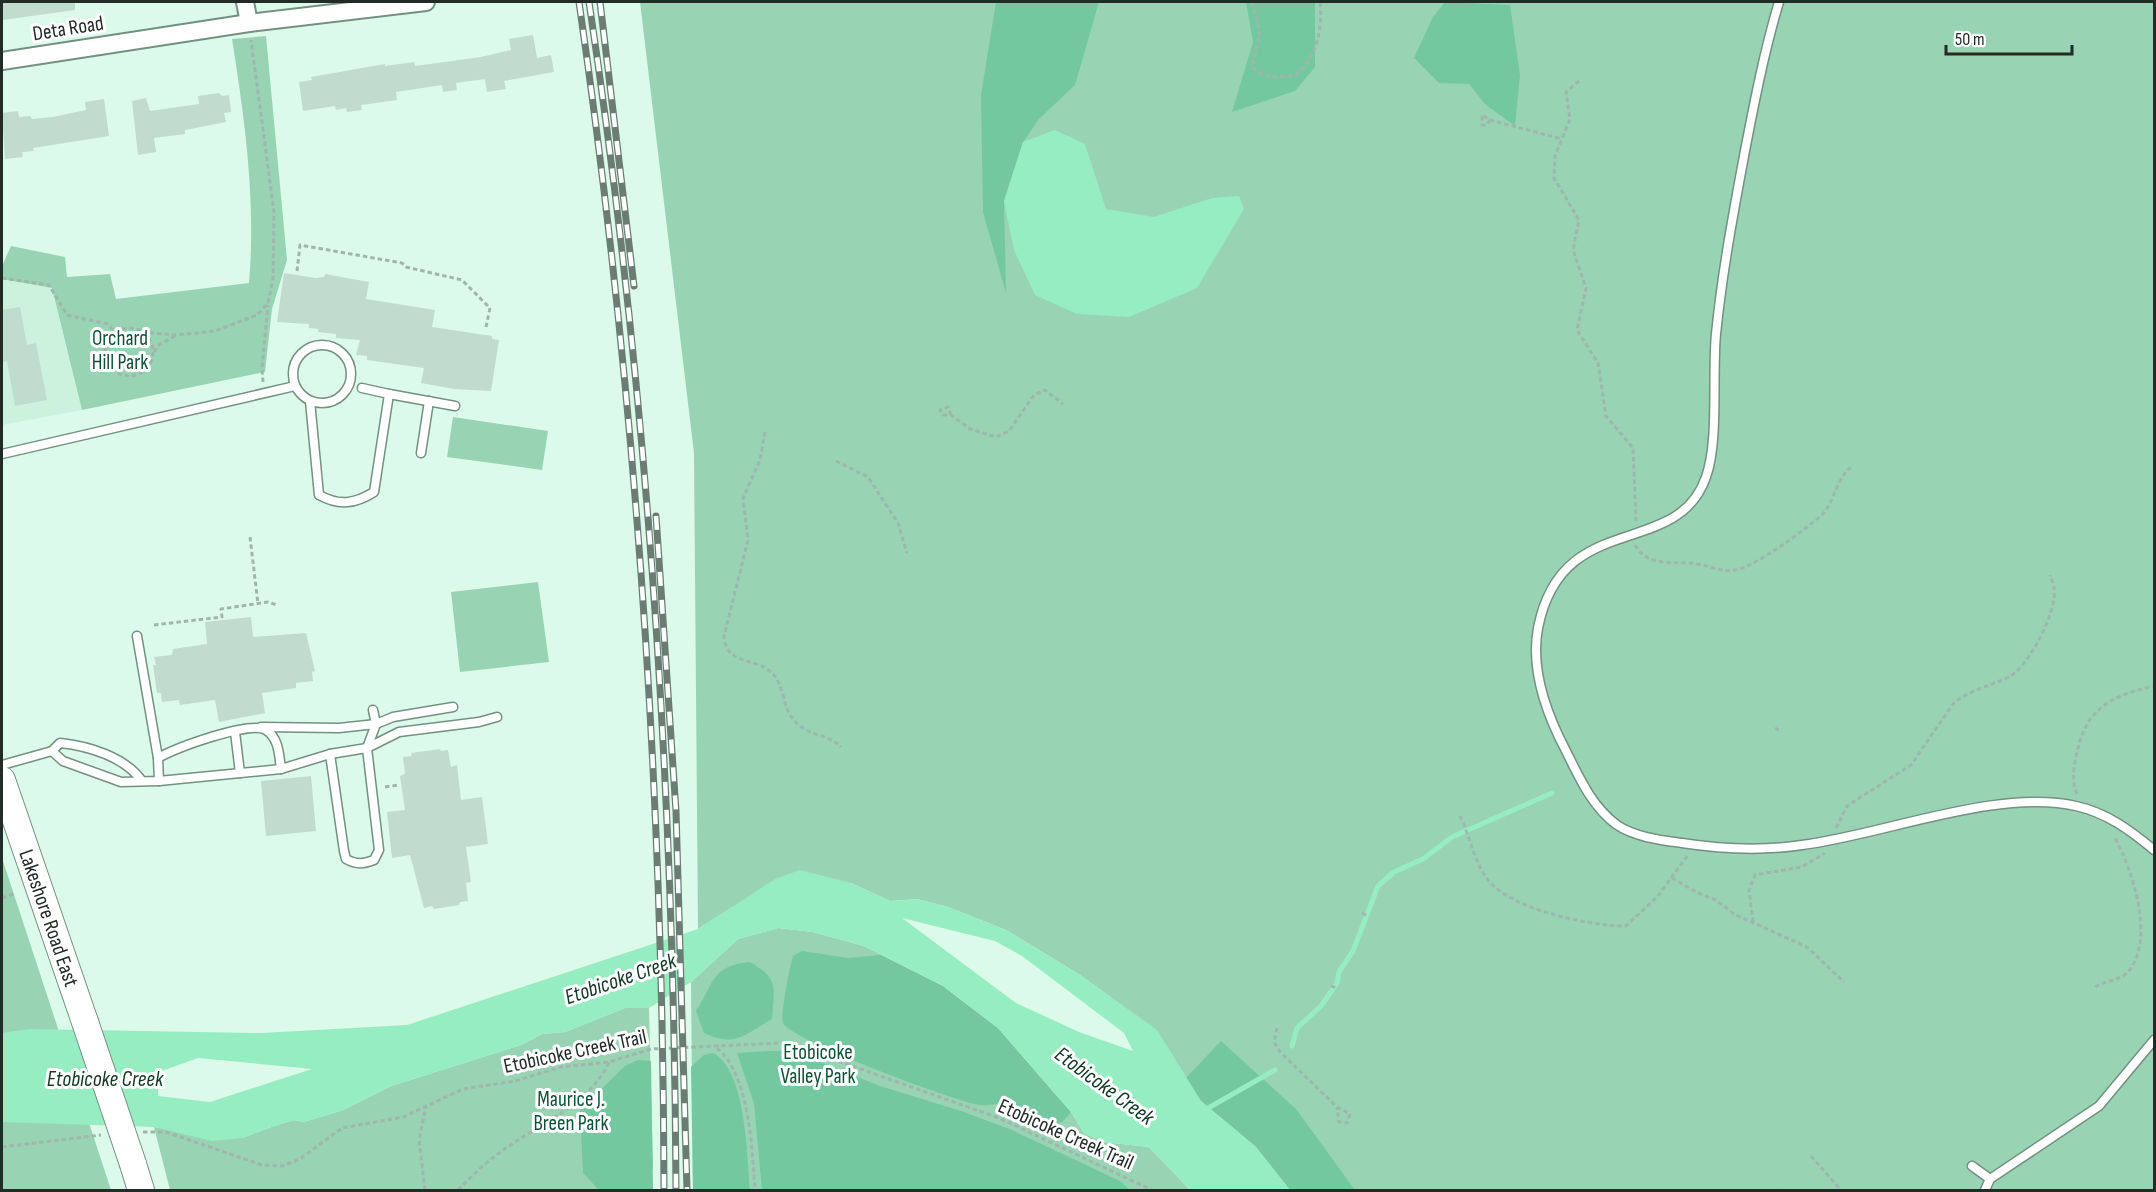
<svg xmlns="http://www.w3.org/2000/svg" width="2156" height="1192" font-family="'Sofia Sans Condensed',sans-serif">
  <rect width="100%" height="100%" fill="#dcfaea"/>
  <polygon fill="#ccf2dd" points="2,279 52,288 82,410 2,425"/>
  <g fill="#98d3b4">
    <polygon points="640,2 2154,2 2154,1190 1290,1190 1256,1147 1201,1101 1156,1030 1080,975 1006,930 948,907 917,899 890,901 851,883 731,908 698,929 694,453"/>
    <path d="M266,36L287,260L272,309L265,372L82,410L52,288L2,279V266L11,246L65,257L67,277L110,274L116,299L249,283C256,201 245,121 232,39Z"/>
    <polygon points="453,417 548,431 542,470 447,457"/>
    <polygon points="538,582 549,662 460,672 451,592"/>
    <polygon points="2,858 111,1190 2,1190"/>
    <polygon points="778,928 813,932 864,946 943,986 1071,1112 1084,1133 1104,1142 1149,1147 1190,1190 693,1190 691,982 738,939"/>
    <polygon points="625,1008 649,1008 653,1169 625,1190 170,1190 154,1127 242,1138 274,1126 294,1120 304,1122 343,1110 391,1086 521,1045 542,1034 565,1032"/>
  </g>
  <g fill="#74c89f">
    <polygon points="996,2 1099,2 1075,85 1039,119 1023,142 1004,201 1006,293 983,212 981,95"/>
    <polygon points="1246,2 1315,2 1315,67 1295,91 1232,112 1253,42"/>
    <polygon points="1445,2 1510,5 1520,75 1515,126 1485,104 1469,84 1439,83 1414,58 1433,17"/>
    <path d="M802,951L848,958L881,955L943,986L998,1028L1071,1112L1063,1121L1049,1128L1015,1114L1002,1103C995,1104 987,1106 980,1105C955,1102 789,1039 783,1023C780,1015 790,966 793,956Z"/>
    <path d="M750,962C780,979 774,988 772,1019C745,1034 736,1048 704,1033L696,1011C715,982 711,966 750,962Z"/>
    <polygon points="1221,1041 1296,1109 1355,1190 1290,1190 1256,1147 1201,1101 1185,1079"/>
    <polygon points="767,1051 787,1051 810,1058 880,1086 961,1111 1012,1130 1120,1181 1130,1190 762,1190 754,1103 737,1053"/>
    <path d="M713,1053C746,1069 747,1156 750,1190H693L691,1067L704,1055Z"/>
    <polygon points="638,1060 651,1061 653,1190 599,1190 583,1173 580,1110 625,1066"/>
  </g>
  <g fill="#97edc2" fill-rule="evenodd">
    <polygon points="1055,130 1085,144 1106,209 1154,217 1212,198 1239,196 1244,209 1197,288 1129,317 1077,314 1035,295 1014,250 1004,201 1023,142"/>
    <path d="M800,870L851,883L890,901L917,899L948,907L1006,930L1080,975L1157,1030L1201,1101L1256,1147L1290,1190H1190L1149,1147L1104,1142L1084,1133L1071,1112L998,1028L943,986L864,946L813,932L778,928L738,939L691,982L649,1008H625L565,1032L542,1034L521,1045L391,1086L343,1110L304,1122L294,1120L274,1126L242,1138L212,1141L154,1127L2,1122V1033L29,1029L261,1033L407,1025L698,929L775,879ZM902,918L995,941L1022,956L1124,1033L1133,1051L1079,1032L1016,1003ZM198,1058L312,1069L210,1102L158,1096L159,1072Z"/>
  </g>
  <g fill="none" stroke-linecap="round" stroke-linejoin="round">
    <g stroke="#97edc2" stroke-width="5">
      <polyline points="1292,1046 1297,1028 1321,1006 1337,983 1339,972 1353,951 1378,886 1394,872 1423,859 1452,837 1552,793"/>
      <polyline points="1203,1111 1275,1070"/>
    </g>
  </g>
  <g fill="#bfdccc">
    <polygon points="2,2 75,2 75,10 3,20"/>
    <polygon points="533,35 537,58 551,55 554,72 504,81 506,89 487,92 485,79 456,83 457,90 443,92 442,85 396,92 397,100 361,105 362,110 347,112 346,108 336,110 335,106 303,111 299,82 312,80 311,77 385,64 385,66 414,62 415,66 481,57 511,50 509,39"/>
    <polygon points="219,93 222,96 229,95 231,112 224,113 226,122 185,130 185,134 154,138 156,152 138,155 132,101 146,98 150,111 199,104 198,96"/>
    <polygon points="104,99 109,136 33,148 34,151 22,152 23,157 5,159 2,113 18,111 19,117 30,116 32,119 53,117 86,110 85,102"/>
    <polygon points="284,273 316,278 324,277 325,274 369,282 366,299 435,310 432,327 492,336 492,339 499,340 491,391 454,389 421,383 424,368 367,360 367,356 356,355 360,340 336,338 336,334 318,332 318,329 309,328 309,324 277,322"/>
    <polygon points="20,307 27,345 36,343 47,400 15,406 7,361 2,362 2,310"/>
    <polygon points="251,617 253,637 306,633 315,671 312,672 313,681 296,683 296,688 262,693 265,713 219,722 215,700 180,705 179,700 162,702 161,693 157,693 153,665 156,665 154,657 172,655 173,649 207,644 205,622"/>
    <polygon points="440,749 441,751 448,750 451,767 457,765 461,800 482,797 488,844 466,847 471,882 466,883 468,901 460,902 459,905 434,909 432,906 424,908 410,855 392,858 387,812 405,810 400,776 405,774 403,757 412,756 411,753"/>
    <polygon points="311,776 316,831 266,836 261,781"/>
  </g>
  <g fill="none" stroke-linecap="round" stroke-linejoin="round">
    <g stroke="#749081" stroke-width="11">
      <g id="lane">
        <path d="M1779,2C1764,52 1754,104 1744,156C1733,215 1722,274 1716,334C1712,375 1719,441 1706,477C1677,561 1562,507 1538,628C1530,670 1547,715 1566,751C1579,777 1592,807 1617,825C1635,837 1660,840 1682,843C1721,849 1763,851 1802,845C1882,835 1998,788 2076,806C2107,813 2130,830 2154,850"/>
        <circle cx="322" cy="374" r="29"/>
        <polyline points="389,394 455,406"/>
        <path d="M310,401L319,495C339,506 355,504 374,492L389,394L362,388"/>
        <polyline points="421,453 429,401"/>
        <polyline points="2,454 295,386"/>
        <polyline points="137,636 158,758"/>
        <polyline points="261,727 339,728 376,724 373,710"/>
        <polyline points="235,732 240,773"/>
        <polyline points="52,751 63,761 121,782 159,781 281,769 330,754 367,748 399,732 479,722 497,717"/>
        <path d="M330,754L344,851L346,859C357,865 363,864 374,860L379,850L367,748L376,724L393,717L453,707"/>
        <path d="M2,765L52,751L60,743C89,746 125,757 142,781"/>
        <path d="M159,781L158,758C176,748 250,720 266,730C279,738 279,755 281,769"/>
        <polyline points="1972,1166 1990,1179 1985,1190"/>
        <polyline points="1990,1179 2099,1106 2154,1040"/>
      </g>
    </g>
    <g stroke="#749081" stroke-width="20">
      <g id="street">
        <polyline points="245,2 249,23"/>
        <polyline points="2,61 249,23 426,2"/>
      </g>
    </g>
    <g stroke="#749081" stroke-width="28">
      <g id="primary">
        <polyline points="2,780 85,1022"/>
        <polyline points="133,1164 141,1190"/>
      </g>
    </g>
    <g stroke="#9fb7aa" stroke-width="3" stroke-dasharray="4.5 3" stroke-linecap="butt">
      <path d="M1252,2L1260,34L1252,66C1261,79 1280,78 1295,75C1317,59 1323,27 1320,2"/>
      <polyline points="1579,81 1566,92 1570,119 1555,156 1554,178 1579,220 1573,250 1586,288 1577,330 1598,363 1606,416 1633,448 1636,521"/>
      <polyline points="1490,120 1487,125 1482,125 1482,115 1490,120 1562,139"/>
      <polyline points="297,271 300,245 402,263 406,267 462,280 490,308 486,327"/>
      <polyline points="2,278 49,285 67,315 108,324 115,333"/>
      <circle cx="129" cy="352" r="24"/>
      <polyline points="142,332 176,335 215,331 257,315 268,303 273,279 274,212 251,40"/>
      <polyline points="154,352 159,345 175,336"/>
      <polyline points="263,382 262,368 268,305"/>
      <polyline points="951,415 948,407 940,410 943,415 951,415 970,429 996,437 1009,431 1034,395 1045,390 1063,404"/>
      <path d="M765,432L760,460L743,498L748,540L724,636C726,666 756,657 772,673C787,688 780,711 800,726C812,736 830,735 841,747"/>
      <polyline points="836,461 868,477 898,523 907,553"/>
      <polyline points="250,537 258,604"/>
      <path d="M1635,545C1647,566 1669,562 1689,563C1704,563 1720,573 1735,570C1757,566 1804,530 1822,515C1835,501 1836,479 1851,467"/>
      <polyline points="154,625 222,617 221,609 268,602 277,605"/>
      <polyline points="1775,728 1782,732"/>
      <polyline points="385,787 398,785"/>
      <path d="M2077,794C2072,782 2073,771 2076,758C2084,709 2110,696 2154,686"/>
      <path d="M1460,816C1470,836 1474,862 1488,880C1512,910 1590,926 1626,926L1657,897L1688,855"/>
      <path d="M1836,828L1847,806L1911,765L1953,704C1970,689 1993,686 2012,675C2030,663 2058,610 2054,588C2054,584 2051,579 2050,575"/>
      <polyline points="1672,878 1698,893 1716,900 1734,914 1807,947 1844,982"/>
      <polyline points="2,898 16,893"/>
      <polyline points="1362,913 1369,916"/>
      <polyline points="1753,922 1749,890 1755,875 1802,867 1825,853"/>
      <polyline points="1331,986 1337,988"/>
      <path d="M2095,987C2106,980 2119,981 2128,972C2156,940 2132,868 2114,836"/>
      <polyline points="1277,1028 1274,1042 1280,1052 1337,1107 1350,1114 1347,1123 1339,1122 1337,1107"/>
      <path d="M717,1048C750,1075 752,1150 755,1190"/>
      <polyline points="143,1132 166,1132 262,1165 282,1166 300,1159 342,1128 403,1117 463,1089 515,1081 561,1067 609,1062 651,1049 780,1043 796,1046 999,1118 1152,1190"/>
      <polyline points="2,1147 101,1135"/>
      <polyline points="1811,1156 1841,1190"/>
      <polyline points="425,1190 419,1140 426,1106"/>
      <path d="M458,1190C471,1177 484,1164 499,1153C536,1125 589,1106 609,1062"/>
      <polyline points="1778,1190 1779,1190"/>
      <polyline points="1855,1190 1855,1189"/>
    </g>
    <use href="#lane" stroke="#fff" stroke-width="8"/>
    <use href="#street" stroke="#fff" stroke-width="16"/>
    <use href="#primary" stroke="#fff" stroke-width="26"/>
    <g stroke="#6b7d73" stroke-width="7">
      <g id="rail">
        <path d="M579,2C636,395 663,793 664,1190"/>
        <path d="M589,2C648,395 674,793 676,1190"/>
        <polyline points="600,2 634,286"/>
        <polyline points="656,516 676,811 687,1190"/>
      </g>
    </g>
    <use href="#rail" stroke="#fff" stroke-width="4.5" stroke-dasharray="14" stroke-linecap="butt"/>
    <g stroke="#749081" stroke-width="28" stroke-linecap="butt">
      <polyline id="primary-bridge" points="85,1022 133,1164"/>
    </g>
    <use href="#primary-bridge" stroke="#fff" stroke-width="26"/>
  </g>
  <g text-anchor="middle" stroke-width="6" stroke-linejoin="round" paint-order="stroke">
    <g font-size="21" fill="#212c26" stroke="#fff">
      <text transform="translate(68 28) rotate(-9)" y="7">Deta Road</text>
      <text transform="translate(49 918) rotate(71)" y="7">Lakeshore Road East</text>
      <text transform="translate(575 1051) rotate(-12)" y="7">Etobicoke Creek Trail</text>
      <text transform="translate(1066 1134) rotate(24)" y="7">Etobicoke Creek Trail</text>
    </g>
    <g font-size="21" fill="#0d5137" stroke="#fff">
      <text x="120" y="345">Orchard<tspan x="120" dy="24">Hill Park</tspan></text>
      <text x="818" y="1059">Etobicoke<tspan x="818" dy="24">Valley Park</tspan></text>
      <text x="571" y="1106">Maurice J.<tspan x="571" dy="24">Breen Park</tspan></text>
    </g>
    <g font-size="22" font-style="italic" fill="#113726" stroke="#fff">
      <text transform="translate(620 978) rotate(-19)" y="8">Etobicoke Creek</text>
      <text x="105" y="1086">Etobicoke Creek</text>
      <text transform="translate(1105 1085) rotate(36)" y="8">Etobicoke Creek</text>
    </g>
  </g>
  <rect width="2156" height="1192" fill="none" stroke="#212c26" stroke-width="6"/>
  <path d="M1946 45v9h126v-9" fill="none" stroke="#212c26" stroke-width="3"/>
  <text x="1955" y="45" font-size="18" fill="#212c26" stroke="#ffffff" stroke-width="4.5" paint-order="stroke">50 m</text>
</svg>
